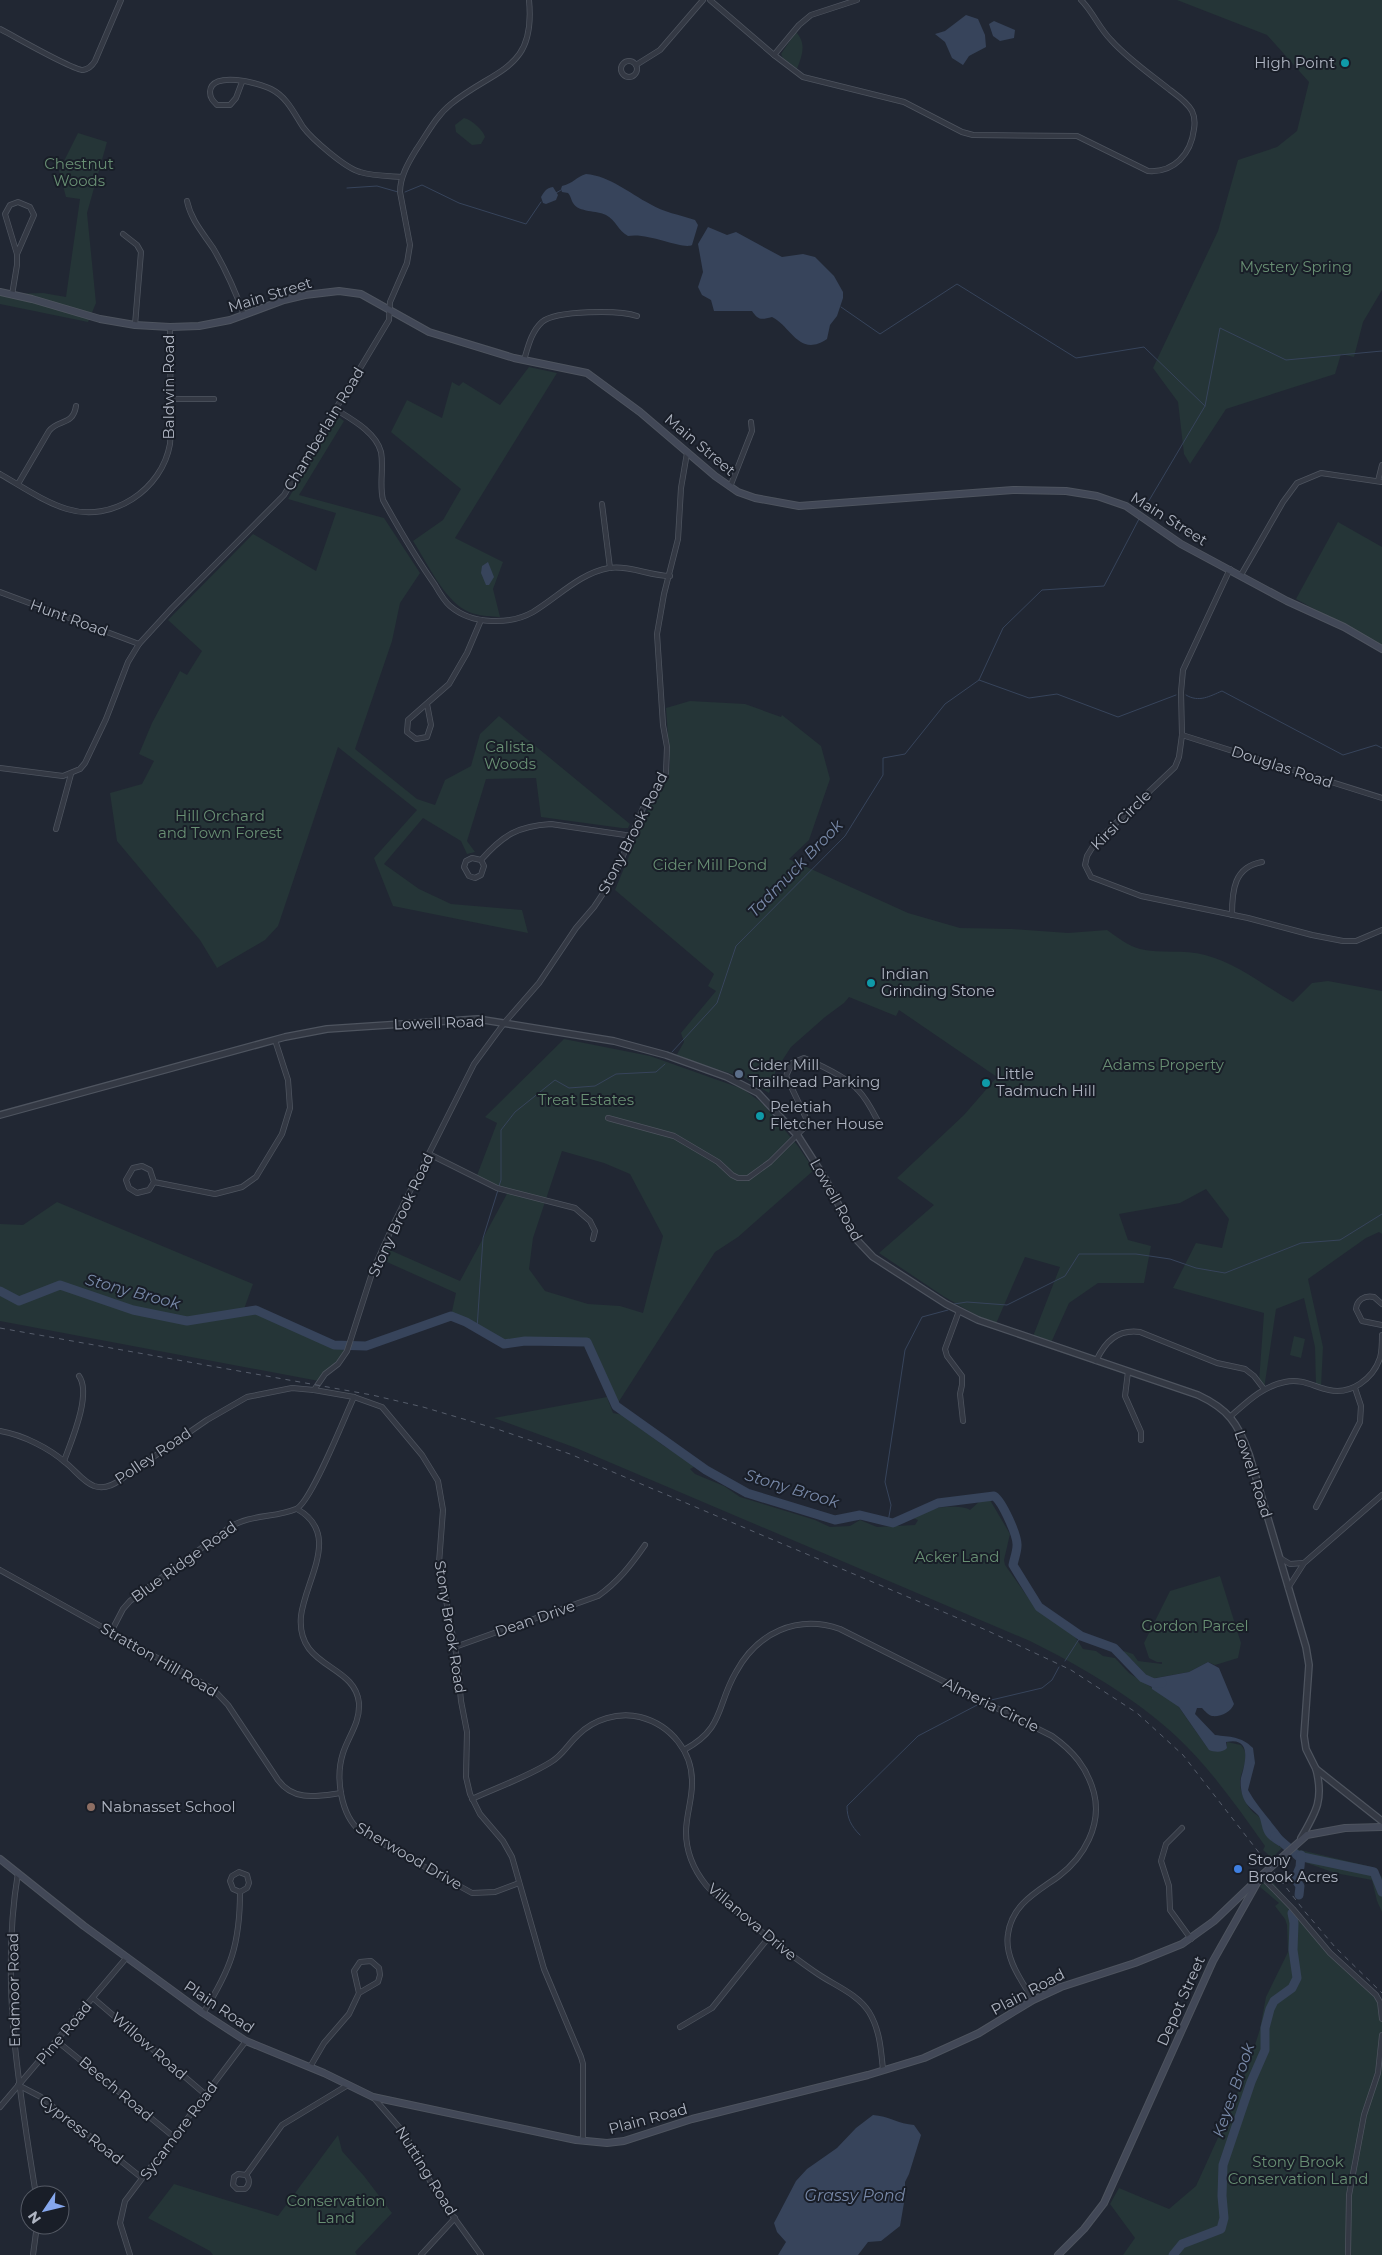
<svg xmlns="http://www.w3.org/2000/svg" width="1382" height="2255" font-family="Montserrat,sans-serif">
  <rect width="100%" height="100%" fill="#212733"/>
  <g fill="#253537" fill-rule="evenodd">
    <polygon points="1177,0 1382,0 1382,290 1363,322 1354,357 1341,354 1335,374 1226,409 1190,464 1184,454 1178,402 1153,368 1218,231 1238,160 1277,147 1297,131 1309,82 1267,35"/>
    <path d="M796,32C807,44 802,56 797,69L783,58L781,54Z"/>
    <path d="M464,118C472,120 483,130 485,137L481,144L472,145L456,132L455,125Z"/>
    <polygon points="78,133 107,142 87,213 96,303 88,322 0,304 0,292 10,294 43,293 66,297 80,199 66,197 59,171"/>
    <path d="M529,367L557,373L455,538L503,562L493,589L500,617C488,616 475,616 465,610C443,598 427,562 413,541L443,520L461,489L391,432L407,400L442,418L452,382L459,386L463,382L500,405Z"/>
    <polygon points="340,418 344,421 299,495 384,518 420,573 400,603 392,641 355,749 417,799 435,805 445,780 471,766 480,734 499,716 630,824 628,828 622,828 541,817 536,778 486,779 467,841 475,852 467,854 461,841 423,818 384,864 419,889 451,904 522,910 528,933 393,906 374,858 417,810 338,747 278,926 265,940 217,968 200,940 117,841 110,793 142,784 154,761 139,754 152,723 180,671 187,675 202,651 168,620 253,534 316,571 336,513 288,499 336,419"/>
    <polygon points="1338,522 1382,547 1382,646 1296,599"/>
    <path d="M690,701L745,704L781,717L782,715L821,746L830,779L809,840L789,859L908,913L960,928L1012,929L1068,933L1107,930C1117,937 1128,946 1140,949C1161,954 1184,949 1205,955C1237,963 1264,986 1293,1002L1312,983L1328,981L1382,991V1234L1379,1232L1366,1238L1308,1279L1323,1347L1321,1387L1316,1385L1315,1347L1304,1298L1276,1309L1264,1389L1259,1382L1264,1313L1173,1288L1196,1243L1222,1248L1229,1219L1206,1189L1180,1203L1119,1214L1128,1240L1151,1246L1144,1283H1098L1069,1303L1050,1345L1032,1339L1060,1267L1025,1257L995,1326L943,1296L879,1253L934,1205L897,1178L964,1115L997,1077L899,1010L896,1016L849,997L844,1003L825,1017L791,1047L776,1070L769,1093L745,1078L676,1056L684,1042L681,1033L716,991L708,986L714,974L615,890L652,800L668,779L670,765L666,708Z"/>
    <path d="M564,1039L650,1056L743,1089L762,1103L798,1146L814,1170L738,1237L715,1252L616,1406L587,1342L525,1341L504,1344L451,1316L456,1293L378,1258L383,1247L460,1281L508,1192L476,1178L497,1123L485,1117ZM562,1151L604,1163L630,1174L663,1236L643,1313L620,1306L588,1304L545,1291L529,1269L533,1238Z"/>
    <polygon points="57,1202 253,1284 243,1312 256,1310 347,1351 319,1381 0,1321 0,1224 23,1225"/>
    <polygon points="1294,1336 1305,1339 1301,1358 1290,1355"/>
    <path d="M607,1397L613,1413L623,1415L664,1446L691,1461L694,1467L690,1469L695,1474L724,1486L740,1497L815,1520L830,1527L850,1526L860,1520L877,1527L915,1525L918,1520L911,1517C919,1508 961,1503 970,1510L980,1501L990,1500L1010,1534L1004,1560L1005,1565L1037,1610L1070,1629L1083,1649L1096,1651L1103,1656L1115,1658L1129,1673L1176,1703L1207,1747L1213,1751L1224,1750L1227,1746V1742L1241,1745C1252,1758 1241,1768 1240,1782C1240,1791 1245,1803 1251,1810C1254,1814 1257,1814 1260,1818C1269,1835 1263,1836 1282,1848L1272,1858L1263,1850L1265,1846C1238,1808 1211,1769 1177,1737C1134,1697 1082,1667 1030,1641L576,1448L494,1418Z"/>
    <polygon points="1220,1576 1241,1643 1238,1658 1215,1665 1208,1662 1189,1672 1150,1679 1132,1660 1124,1655 1124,1651 1133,1654 1138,1661 1162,1664 1162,1662 1157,1662 1149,1658 1144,1643 1170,1591"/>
    <polygon points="1296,1849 1372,1867 1382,1877 1382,1912 1377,1901 1372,1880 1335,1873 1307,1863"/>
    <polygon points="1267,1875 1322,1942 1382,2001 1382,2255 1123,2255 1135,2238 1110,2204 1119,2188 1169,2209 1196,2186 1231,2109 1249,2064 1260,2029 1266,1997 1288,1952 1287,1925 1285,1919 1275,1906 1279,1903 1260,1887"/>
    <polygon points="338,2135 342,2151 364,2176 392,2213 355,2252 357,2255 213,2255 210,2251 148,2218 174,2184 278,2216"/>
  </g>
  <g fill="#37445b">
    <polygon points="966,15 978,19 985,35 986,47 969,56 963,65 952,58 945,42 935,34 945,31"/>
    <polygon points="994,21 1015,30 1014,38 1000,41 993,36 989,24"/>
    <path d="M586,174C610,176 629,193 650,204C663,212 680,215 695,220L698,225L692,245C683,250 648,232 628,236C618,231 616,220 606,215C597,210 579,213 573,203C571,200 571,196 568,193L562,192L561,189L562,186C574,183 576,177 586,174Z"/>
    <path d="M553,187L558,195L556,200L546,204L543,203L541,197C544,192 546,188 553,187Z"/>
    <path d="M708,227L727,235L736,232L782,257L803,254L815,257L834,276L843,292V298L837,316L830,325L827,339C799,358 791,326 772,317C761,320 758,320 752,311H714L711,300L702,295L698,287L703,272L698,244Z"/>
    <polygon points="488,562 494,577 489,585 486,585 481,573 482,566"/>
    <path d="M1208,1662L1219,1668L1234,1704C1231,1712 1221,1717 1212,1716C1208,1715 1205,1711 1202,1708H1197L1195,1714L1215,1735C1230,1737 1241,1736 1253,1748L1255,1763L1248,1790C1258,1808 1273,1823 1285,1840L1279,1846C1271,1841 1264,1837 1262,1826C1261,1823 1261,1819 1258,1815C1251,1808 1245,1805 1242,1794C1241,1789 1240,1783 1241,1778C1245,1764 1253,1736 1226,1742L1227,1748C1223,1753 1214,1752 1209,1750L1179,1707L1152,1689L1151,1679L1189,1672Z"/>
    <path d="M873,2115C888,2116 899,2124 914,2125L921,2135L909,2174L905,2182V2197L900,2226L881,2241L868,2242L858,2255H778L786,2242L777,2232L774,2223L796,2181L807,2169L837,2148L856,2128Z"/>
  </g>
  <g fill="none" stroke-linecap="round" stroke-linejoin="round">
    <g stroke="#37445b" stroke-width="1">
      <polyline points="347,188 377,186 398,192"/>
      <polyline points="405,192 422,185 459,203 526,224 541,202"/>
      <polyline points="556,193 561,190"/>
      <polyline points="841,307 880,334 957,284 1076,358 1144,347 1205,406"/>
      <polyline points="1144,509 1205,406 1220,328 1286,360 1382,351"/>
      <polyline points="979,680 1029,698 1057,694 1118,717 1176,695"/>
      <path d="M1186,695C1199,703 1210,696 1222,691L1343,755L1376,745L1382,748"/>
      <polyline points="672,1052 717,1003 736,946 845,836 883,775 883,758 905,754 945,704 979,680 1003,628 1042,590 1104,586 1139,519"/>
      <polyline points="499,1186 501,1180 501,1130 515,1112 555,1080 569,1088 595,1086 616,1074 656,1072 665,1064"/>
      <polyline points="954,1304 967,1302 1007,1305 1065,1276 1079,1254 1136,1254 1170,1259 1196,1268 1225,1273 1301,1243 1340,1240 1382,1214"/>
      <polyline points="477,1329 483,1238 498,1190"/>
      <polyline points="888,1522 891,1505 885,1482 905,1350 922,1317 948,1310"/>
      <polyline points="1065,1661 1081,1636"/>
      <polyline points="987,1701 1042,1688 1052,1680 1059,1667"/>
      <path d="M860,1835C851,1826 847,1818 847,1806L918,1736L981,1703"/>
    </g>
    <g stroke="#37445b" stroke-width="9">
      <path d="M0,1291L19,1301L60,1285L133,1310L187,1321L256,1310L334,1345L366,1346L451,1316L466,1322L504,1344L525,1341L587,1342L616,1406L706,1470L747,1493L835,1520L860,1515L893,1523L938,1503L994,1496C1002,1501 1018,1536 1017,1546C1017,1552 1014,1559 1013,1565L1039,1607L1081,1636L1114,1648L1143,1678L1154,1683H1162"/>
      <polyline points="1275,1836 1298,1856 1374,1872 1382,1892"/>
      <polyline points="1299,1895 1300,1886 1295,1879 1300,1867 1301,1855"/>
      <polyline points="1173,2255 1182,2244 1221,2229 1224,2218 1222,2196 1223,2165 1251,2082 1265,2050 1265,2028 1270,2009 1274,2001 1292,1988 1297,1978 1293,1950 1294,1923 1292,1913"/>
    </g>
    <g stroke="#4e545f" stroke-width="6">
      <g id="minor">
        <path d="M710,0L774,55L803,77L904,102L962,132L973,135L1077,136L1148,171C1174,173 1191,154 1194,129C1195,123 1195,117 1192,111C1187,102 1178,96 1170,90C1150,74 1128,59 1111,40C1099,28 1093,12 1081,0"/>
        <path d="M0,29C14,36 72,70 83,70C89,69 92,66 95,61L121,0"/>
        <polyline points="774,55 799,25 811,15 857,0"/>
        <circle cx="629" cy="69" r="8"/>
        <polyline points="636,65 660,50 703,0"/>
        <path d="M242,82L236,98L230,105H217C213,101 210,98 210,92C211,70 259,83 271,89C287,97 294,113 303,127C312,139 345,168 360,172C373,176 388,176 402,177"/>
        <path d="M187,201C191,220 203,233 213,248C225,268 236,293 244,315"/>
        <polyline points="123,234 137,245 141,252 135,325"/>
        <polyline points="12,295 17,265 17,254 5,214 10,205 18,202 30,207 34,215 17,254"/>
        <path d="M524,360C528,347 531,332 542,322C556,310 620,310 637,316"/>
        <polyline points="171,399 214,399"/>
        <path d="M335,409C351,419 376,432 381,452C384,468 379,484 383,500C399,529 416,558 435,585C439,592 444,601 450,606C472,625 510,625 533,612C558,597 580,573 609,568C629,565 650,576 670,576"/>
        <path d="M0,474C21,486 44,502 67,509C112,523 162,490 170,444C171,433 170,422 170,410C171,382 170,355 170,327"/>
        <polyline points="1378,481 1382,465"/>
        <path d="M18,484L49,431C58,419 73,426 76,406"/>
        <polyline points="730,487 752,431 751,422"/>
        <polyline points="602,504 610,568"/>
        <polyline points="1230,569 1183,670 1181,692 1182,735 1179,757 1175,767 1095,843 1087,856 1085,865 1091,877 1141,896 1248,918 1312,935 1343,941 1356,941 1382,930"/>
        <polyline points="1241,575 1283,502 1297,483 1321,473 1382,482"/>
        <polyline points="0,592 139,644"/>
        <polyline points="427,704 431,725 427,737 416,739 407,732 408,720 449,684 467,653 481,620"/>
        <polyline points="1182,735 1382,798"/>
        <path d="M0,768L63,776L80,769L85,763L106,719L128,662L139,644L172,608L284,495L389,320L390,302L407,263L410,245L400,192C400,177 408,163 416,150C427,134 436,116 451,104C495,68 536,71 529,0"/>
        <polyline points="56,829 71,774"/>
        <path d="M481,860L472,858L466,861L464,867L469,876L475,878L481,875L484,866L481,860C503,835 518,826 551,824L632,836"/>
        <path d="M1232,915C1232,890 1234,867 1262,862"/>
        <path d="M608,1118L674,1136L718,1162L732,1175L738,1178H748L770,1162L805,1127L806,1118L786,1076L792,1063L804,1058C820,1065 847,1077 858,1090C868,1100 874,1114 881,1127"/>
        <polyline points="429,1154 497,1188 575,1208 590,1221 595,1231 593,1239"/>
        <polyline points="154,1182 150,1170 142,1166 133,1168 126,1180 129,1188 137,1193 149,1190 154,1182 215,1194 242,1187 256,1177 282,1134 290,1108 288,1080 275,1040"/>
        <path d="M1382,1304L1374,1297C1364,1295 1357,1300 1356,1309L1362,1321L1382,1325"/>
        <polyline points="959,1311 945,1349 947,1356 962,1376 962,1385 960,1394 963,1421"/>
        <path d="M1096,1361C1105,1342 1117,1329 1140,1332L1217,1363L1245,1369L1254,1376L1264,1389"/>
        <polyline points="1128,1372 1125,1396 1141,1432 1141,1440"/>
        <path d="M1231,1416C1247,1402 1263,1386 1285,1382C1302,1378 1314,1387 1329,1390C1351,1395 1373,1379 1380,1358C1382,1351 1382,1343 1382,1335"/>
        <path d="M0,1431C23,1435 49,1448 66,1463C75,1470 83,1482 94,1486C103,1489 112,1486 120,1480L207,1420L247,1397L292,1388L314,1390"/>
        <path d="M64,1461C71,1442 92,1394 79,1376"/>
        <polyline points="1316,1507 1360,1422 1361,1406 1355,1388"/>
        <path d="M297,1509C342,1534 305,1580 301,1616C296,1669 355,1663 359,1703C360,1723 349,1735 343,1753C335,1778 341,1815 360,1831L472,1893L495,1892L519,1883"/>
        <polyline points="1280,1558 1290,1564 1303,1563"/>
        <path d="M0,1570L213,1689L228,1705L278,1780C294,1802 318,1796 341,1793"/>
        <polyline points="1288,1588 1304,1563 1382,1495"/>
        <path d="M111,1632L123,1609L130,1601L230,1527C251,1514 275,1518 296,1509C311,1503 345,1416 354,1397"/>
        <path d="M455,1647L598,1596C618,1582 631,1565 645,1545"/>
        <path d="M684,1750C725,1728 716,1706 736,1672C757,1633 797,1614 840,1629L1052,1736C1073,1751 1087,1767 1094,1793C1102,1825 1084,1857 1059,1876C1037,1892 1012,1904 1008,1934C1004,1958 1022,1981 1033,2000"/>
        <path d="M472,1799C498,1787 527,1777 551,1762C563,1755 568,1744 578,1735C594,1719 618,1712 640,1717C671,1725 693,1752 692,1784C692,1800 686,1816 686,1832C686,1851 694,1870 706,1885C716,1897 731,1906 743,1917C767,1936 790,1955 815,1972C833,1985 857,1993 869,2012C880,2030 881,2050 883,2070"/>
        <polyline points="1182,1828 1166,1844 1161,1861 1169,1886 1170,1910 1191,1939"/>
        <path d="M18,1873C0,1980 19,2089 36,2195"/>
        <polyline points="1261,1876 1293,1909 1330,1953 1376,1995 1380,2002 1382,2019"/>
        <polyline points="93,1998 206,2095"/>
        <path d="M203,2013C231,1969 240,1944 240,1892L247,1888L249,1883L247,1875L239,1872L232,1876L230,1881L233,1889L240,1892"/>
        <polyline points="680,2027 712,2008 769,1937"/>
        <polyline points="57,2041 174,2137"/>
        <polyline points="310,2067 324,2043 349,2014 359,1993 378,1982 380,1975 379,1968 371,1961 360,1962 354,1971 359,1993"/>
        <polyline points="18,2085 41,2097 142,2178"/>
        <polyline points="373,2097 405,2134 437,2194 481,2255"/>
        <polyline points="0,2107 127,1957"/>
        <polyline points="583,2141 583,2064 581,2057 544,1969 512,1857 503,1841 480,1814 470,1794 466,1777 467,1732 461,1701 457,1658 439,1563 443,1510 438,1481 422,1455 382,1407 354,1397 314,1390 325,1374 338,1364 347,1351 373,1270 396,1219 474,1064 505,1022 539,983 576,928 594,907 614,877 643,808 660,785 666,773 667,747 663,725 657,634 664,594 678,539 681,488 687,453"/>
        <path d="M246,2175C250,2179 250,2185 245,2189H237L233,2185L234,2177L238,2174L246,2175L282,2125L348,2085"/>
        <polyline points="33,2255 37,2225"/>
        <polyline points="130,2255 120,2223 125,2201 246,2041"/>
        <polyline points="421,2255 455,2218"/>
        <polyline points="1348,2255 1349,2195 1364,2115 1378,2073 1382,2035"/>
      </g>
    </g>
    <g stroke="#4e545f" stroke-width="8">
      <g id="tertiary">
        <path d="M0,1115L285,1037L327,1029L478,1019L614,1041L666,1055L727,1077L758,1093L798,1136L826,1180L856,1239L873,1257L946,1304L978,1320L1198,1395C1228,1409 1238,1423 1249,1454L1306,1647L1309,1665L1304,1736L1306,1749L1316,1769L1382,1821"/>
        <path d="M1301,1838C1316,1812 1324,1800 1316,1769"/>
      </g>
    </g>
    <g stroke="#4e545f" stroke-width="8">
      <g id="secondary">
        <polyline points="0,292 32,299 100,319 135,325 170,327 199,326 230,320 284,300 305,295 339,291 361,294 429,332 514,358 587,373 640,412 715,476 738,492 755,498 799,506 1013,490 1066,491 1097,496 1126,506 1181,544 1287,601 1344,627 1382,649"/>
        <polyline points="0,1859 84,1926 203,2013 246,2041 324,2073 373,2097 576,2140 607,2143 624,2141 692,2119 868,2075 924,2058 979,2033 1033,2000 1061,1987 1135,1963 1182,1944 1214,1921 1261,1876"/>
        <polyline points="1058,2255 1084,2229 1104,2203 1213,1961 1261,1876 1307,1835 1345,1828 1382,1827"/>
      </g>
    </g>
    <use href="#minor" stroke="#343944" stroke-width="4.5"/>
    <use href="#tertiary" stroke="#343944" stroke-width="5.5"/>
    <use href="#secondary" stroke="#424857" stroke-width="6"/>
    <polyline stroke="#565d6b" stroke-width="1" stroke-dasharray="5 5" stroke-linecap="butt" points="0,1328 372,1395 423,1407 497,1429 570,1454 620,1475 986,1630 1071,1670 1137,1713 1183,1755 1306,1913 1335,1947 1382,1993"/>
  </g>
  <g fill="#0f9aa8" stroke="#191e28" stroke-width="2">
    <circle cx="1345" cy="63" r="5"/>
    <circle cx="871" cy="983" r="5"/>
    <circle cx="986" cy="1083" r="5"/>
    <circle cx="760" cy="1116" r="5"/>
  </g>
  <circle fill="#5c6f8a" stroke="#191e28" stroke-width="2" cx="739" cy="1074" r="5"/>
  <circle fill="#8d6e63" stroke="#191e28" stroke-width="2" cx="91" cy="1807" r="5"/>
  <circle fill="#3f7fe0" stroke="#191e28" stroke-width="2" cx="1238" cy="1869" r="5"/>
  <g text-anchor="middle" stroke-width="4" stroke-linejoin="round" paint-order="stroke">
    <g font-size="15" fill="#aeb4c1" stroke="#191e28" text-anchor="start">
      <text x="1335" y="68" text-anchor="end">High Point</text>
      <text x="881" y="979">Indian<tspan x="881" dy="17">Grinding Stone</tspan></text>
      <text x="749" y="1070">Cider Mill<tspan x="749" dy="17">Trailhead Parking</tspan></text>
      <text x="996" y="1079">Little<tspan x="996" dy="17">Tadmuch Hill</tspan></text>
      <text x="770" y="1112">Peletiah<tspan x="770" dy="17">Fletcher House</tspan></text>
      <text x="101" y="1812">Nabnasset School</text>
      <text x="1248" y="1865">Stony<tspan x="1248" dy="17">Brook Acres</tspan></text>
    </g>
    <g font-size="15" fill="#688f73" stroke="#191e28">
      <text x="79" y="169">Chestnut<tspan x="79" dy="17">Woods</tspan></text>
      <text x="1296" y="272">Mystery Spring</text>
      <text x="510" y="752">Calista<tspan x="510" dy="17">Woods</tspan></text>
      <text x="220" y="821">Hill Orchard<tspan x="220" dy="17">and Town Forest</tspan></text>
      <text x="710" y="870">Cider Mill Pond</text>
      <text x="1163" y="1070">Adams Property</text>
      <text x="586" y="1105">Treat Estates</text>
      <text x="957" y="1562">Acker Land</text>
      <text x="1195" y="1631">Gordon Parcel</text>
      <text x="1298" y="2167">Stony Brook<tspan x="1298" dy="17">Conservation Land</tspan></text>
      <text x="336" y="2206">Conservation<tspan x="336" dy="17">Land</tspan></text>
    </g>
    <g font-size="15" fill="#aeb4c1" stroke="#191e28">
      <text transform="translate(270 295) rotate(-17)" y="5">Main Street</text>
      <text transform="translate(169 387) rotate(-90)" y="5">Baldwin Road</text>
      <text transform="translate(324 429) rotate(-59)" y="5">Chamberlain Road</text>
      <text transform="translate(700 445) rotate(40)" y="5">Main Street</text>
      <text transform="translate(1169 519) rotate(32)" y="5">Main Street</text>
      <text transform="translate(69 618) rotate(20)" y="5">Hunt Road</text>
      <text transform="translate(1282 767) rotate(18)" y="5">Douglas Road</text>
      <text transform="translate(1121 820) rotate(-45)" y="5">Kirsi Circle</text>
      <text transform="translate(633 833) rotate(-63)" y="5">Stony Brook Road</text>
      <text transform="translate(439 1023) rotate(-2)" y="5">Lowell Road</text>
      <text transform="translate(836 1200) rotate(61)" y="5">Lowell Road</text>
      <text transform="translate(401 1215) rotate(-65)" y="5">Stony Brook Road</text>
      <text transform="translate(153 1456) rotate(-34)" y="5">Polley Road</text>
      <text transform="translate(1253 1474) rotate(72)" y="5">Lowell Road</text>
      <text transform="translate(184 1562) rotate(-36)" y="5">Blue Ridge Road</text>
      <text transform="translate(535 1619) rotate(-19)" y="5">Dean Drive</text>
      <text transform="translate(450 1627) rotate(81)" y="5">Stony Brook Road</text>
      <text transform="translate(159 1660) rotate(30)" y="5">Stratton Hill Road</text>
      <text transform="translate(991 1705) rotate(26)" y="5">Almeria Circle</text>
      <text transform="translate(409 1856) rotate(30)" y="5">Sherwood Drive</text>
      <text transform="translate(752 1922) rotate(40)" y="5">Villanova Drive</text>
      <text transform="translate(14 1990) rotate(-91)" y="5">Endmoor Road</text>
      <text transform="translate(1028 1992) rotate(-28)" y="5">Plain Road</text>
      <text transform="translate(1181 2001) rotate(-66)" y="5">Depot Street</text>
      <text transform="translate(219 2007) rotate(34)" y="5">Plain Road</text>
      <text transform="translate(64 2033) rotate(-50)" y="5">Pine Road</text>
      <text transform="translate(149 2046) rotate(41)" y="5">Willow Road</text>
      <text transform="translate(116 2089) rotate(40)" y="5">Beech Road</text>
      <text transform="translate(648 2119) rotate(-15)" y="5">Plain Road</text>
      <text transform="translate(81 2130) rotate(38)" y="5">Cypress Road</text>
      <text transform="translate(179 2131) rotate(-53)" y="5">Sycamore Road</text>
      <text transform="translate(426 2171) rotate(58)" y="5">Nutting Road</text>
    </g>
    <g font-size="16" font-style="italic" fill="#7889a8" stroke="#191e28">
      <text transform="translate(795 868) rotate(-46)" y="6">Tadmuck Brook</text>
      <text transform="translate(133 1291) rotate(15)" y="6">Stony Brook</text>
      <text transform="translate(792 1488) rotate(17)" y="6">Stony Brook</text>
      <text transform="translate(1233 2090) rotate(-71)" y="6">Keyes Brook</text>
      <text x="855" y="2201">Grassy Pond</text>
    </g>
  </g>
  <g transform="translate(45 2210) rotate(235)"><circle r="24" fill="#191e28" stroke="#555a65"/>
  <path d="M0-4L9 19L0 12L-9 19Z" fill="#86a7ed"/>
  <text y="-8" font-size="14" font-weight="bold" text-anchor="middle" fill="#aeb4c1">N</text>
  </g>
</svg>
